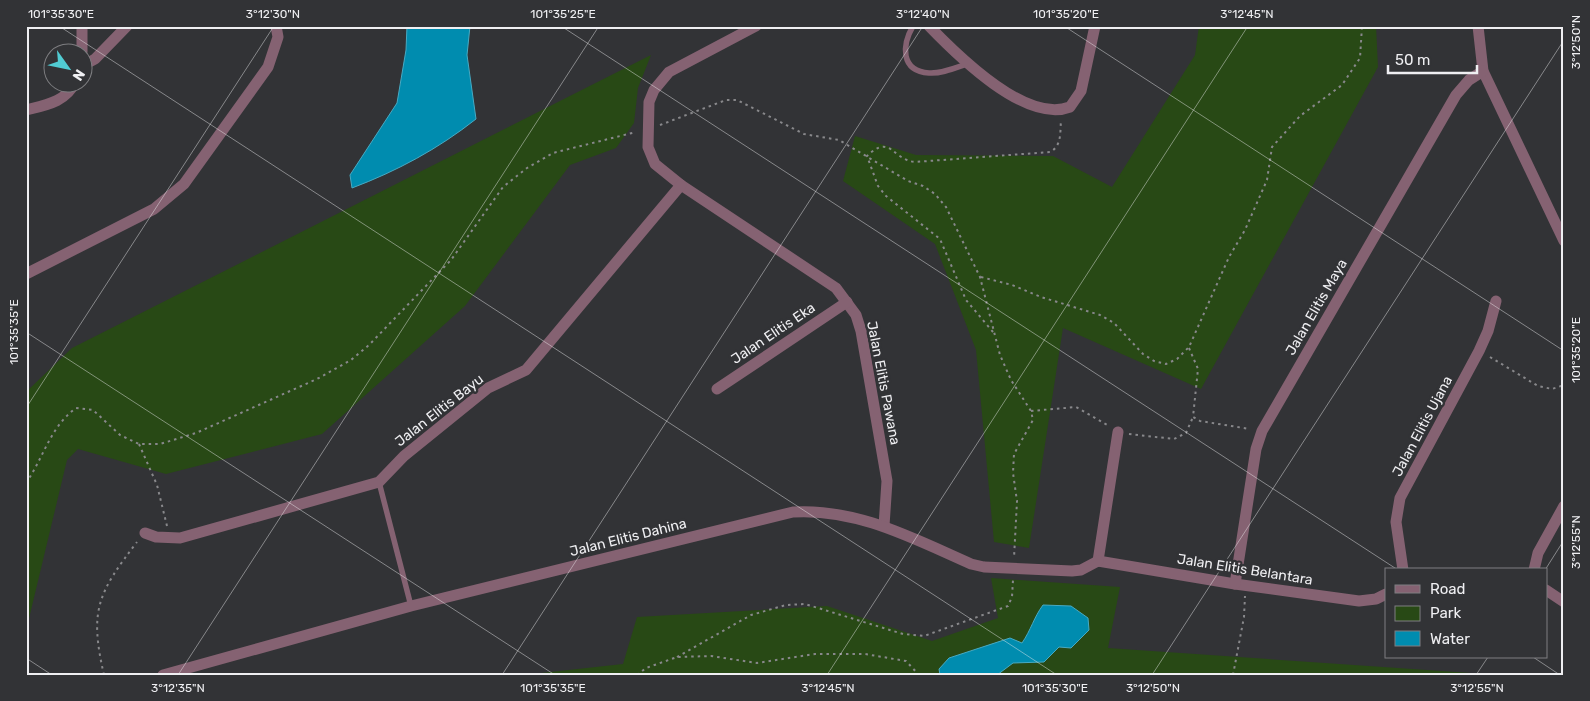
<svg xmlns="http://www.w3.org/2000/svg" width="1590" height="701" font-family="Rubik,sans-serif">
  <rect width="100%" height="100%" fill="#323336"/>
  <g fill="#284915">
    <polygon points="1199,26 1376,26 1378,67 1201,389 1063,328 1029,548 994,542 976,350 935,244 843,181 855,136 916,155 1053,156 1112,187 1195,55"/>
    <polygon points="651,55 638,88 634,123 616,148 570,165 465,306 322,434 166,474 78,449 67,460 26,631 26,392 72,348"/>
    <polygon points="991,578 1120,587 1108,648 1500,675 789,675 780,673 779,675 523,675 623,664 637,617 827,606 932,641 998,618"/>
  </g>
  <g fill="#008caf" stroke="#48aac3">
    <path d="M407,26H470L467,55L476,119C438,149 397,171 352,188L350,175L397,103L406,50Z"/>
    <path d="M1043,605L1071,606L1088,618L1089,630L1071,648L1059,647L1044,662L1013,663L997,675H940L939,669L949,658L1010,638L1022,643C1031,630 1034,617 1043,605Z"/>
  </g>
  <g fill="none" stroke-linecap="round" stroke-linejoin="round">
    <g stroke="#88888b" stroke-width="2" stroke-dasharray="2.5 4" stroke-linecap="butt">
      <polyline points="660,125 726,100 737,100 804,134 839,140 908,181 923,186 935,194 946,207 980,277 1000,355 1011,380 1031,411 1033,420 1014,454 1013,473 1017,501 1014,558"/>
      <polyline points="981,277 1012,285 1041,297 1100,315 1114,323 1143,354 1154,361 1166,364 1177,359 1189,347 1229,257 1245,230 1267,180 1272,147 1300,116 1342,85 1360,58 1362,26"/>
      <path d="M993,332L966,300L940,239L886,196L878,186L867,156C891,133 892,160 915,162L1050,152C1062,146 1060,132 1061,120"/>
      <polyline points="1189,348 1198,369 1193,417 1200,421 1250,429"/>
      <polyline points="1490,357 1538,386 1552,389 1564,385"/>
      <polyline points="1031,411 1076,407 1109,426"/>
      <polyline points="1129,434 1174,439 1186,433 1193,417"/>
      <polyline points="139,444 157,485 167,526"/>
      <path d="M26,483C44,457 50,427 76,408L93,410L120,435L139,444H160L196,433L317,379L351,360L369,345L451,260L503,187L527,168L553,153L636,132"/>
      <polyline points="677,657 751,615 786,605 805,604 903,634 924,636 1008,606 1012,597 1013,580"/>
      <path d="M104,675C89,610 98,593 137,542"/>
      <polyline points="637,675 646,668 677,657 711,656 757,663 815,654 865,654 906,661 919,675"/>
      <polyline points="1233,675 1244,617 1245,596"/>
    </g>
    <g stroke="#856272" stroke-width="5.5">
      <path d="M913,26C902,45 900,71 929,73C941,74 955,68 967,64"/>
      <polyline points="379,482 411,606"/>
    </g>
    <g stroke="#856272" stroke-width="11">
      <polyline points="82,26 82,52"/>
      <polyline points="756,26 669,72 654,90 649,102 648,147 655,164 681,185 836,288 856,315 861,331 887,481 884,526"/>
      <path d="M929,26C957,55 1026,124 1070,107L1081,91L1095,26"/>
      <polyline points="1478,26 1483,71 1564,241"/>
      <polyline points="82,66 95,59 127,26"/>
      <path d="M26,110C46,105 66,102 75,82"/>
      <polyline points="26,274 154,209 184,184 268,67 278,37 276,26"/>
      <polyline points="717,389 847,302"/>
      <polyline points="145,533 156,537 180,538 379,482 404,456 488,388 526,370 681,185"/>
      <polyline points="1098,561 1235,584 1359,601 1376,599 1386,594"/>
      <polyline points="1098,561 1118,432"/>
      <polyline points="1403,570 1396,522 1400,498 1479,351 1488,331 1496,301"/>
      <polyline points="1534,570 1538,553 1564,506"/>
      <polyline points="1235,584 1256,449 1262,431 1456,95 1469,80 1483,71"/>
      <polyline points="1546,590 1564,602"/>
      <path d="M163,675L411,606L793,512C857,508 914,539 971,564L984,567L1072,571L1081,570L1098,561"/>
    </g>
  </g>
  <path fill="none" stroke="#efeff2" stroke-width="1" stroke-opacity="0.45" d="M59,26L1057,675M561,26L1398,570M1064,26L1564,351M26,332L555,675M26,408L274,26M1545,570L1564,540M1533,657L1560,675M26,658L52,675M178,675L599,26M502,675L923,26M827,675L1248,26M1152,675L1564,40M1476,675L1488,657"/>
  <g text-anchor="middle" stroke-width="5" stroke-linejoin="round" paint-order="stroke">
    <g font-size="14" fill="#efeff2" stroke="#323336">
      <text transform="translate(1316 307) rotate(-60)" y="5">Jalan Elitis Maya</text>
      <text transform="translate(773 333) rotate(-34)" y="5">Jalan Elitis Eka</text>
      <text transform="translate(884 383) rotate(79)" y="5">Jalan Elitis Pawana</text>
      <text transform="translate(439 410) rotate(-38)" y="5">Jalan Elitis Bayu</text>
      <text transform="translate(1422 426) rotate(-62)" y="5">Jalan Elitis Ujana</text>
      <text transform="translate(628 537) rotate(-14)" y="5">Jalan Elitis Dahina</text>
      <text transform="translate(1245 569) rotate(9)" y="5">Jalan Elitis Belantara</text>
    </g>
  </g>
  <rect width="1590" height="701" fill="none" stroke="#323336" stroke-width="55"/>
  <rect x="1385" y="568" width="162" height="90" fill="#323336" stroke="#7e7e81"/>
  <rect x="1395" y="585" width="25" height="8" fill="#856272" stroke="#7e7e81"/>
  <text x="1430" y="594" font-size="15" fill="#efeff2">Road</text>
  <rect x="1395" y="606" width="25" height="15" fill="#284915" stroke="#7e7e81"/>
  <text x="1430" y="618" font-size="15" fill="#efeff2">Park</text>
  <rect x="1395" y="631" width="25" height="15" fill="#008caf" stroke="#7e7e81"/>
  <text x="1430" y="644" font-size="15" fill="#efeff2">Water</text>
  <g transform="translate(68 68) rotate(123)"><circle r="24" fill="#323336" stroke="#7e7e81"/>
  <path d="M0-4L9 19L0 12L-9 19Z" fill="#51ccd3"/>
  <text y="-8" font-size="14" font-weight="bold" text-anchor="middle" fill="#efeff2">N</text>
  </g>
  <path d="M1388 65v8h89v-8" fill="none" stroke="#efeff2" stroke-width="2.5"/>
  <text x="1395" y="65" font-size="15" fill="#efeff2" stroke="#323336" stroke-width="4" paint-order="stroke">50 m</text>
  <rect x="28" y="28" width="1534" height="646" fill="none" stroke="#efeff2" stroke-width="2"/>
  <g font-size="12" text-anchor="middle" fill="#efeff2">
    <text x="61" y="18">101°35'30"E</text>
    <text x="273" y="18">3°12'30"N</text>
    <text x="563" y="18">101°35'25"E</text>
    <text x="923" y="18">3°12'40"N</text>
    <text x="1066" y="18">101°35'20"E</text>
    <text x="1247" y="18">3°12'45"N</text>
    <text transform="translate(1576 42) rotate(-90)" y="4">3°12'50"N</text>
    <text transform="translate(14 332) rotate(-90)" y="4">101°35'35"E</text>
    <text transform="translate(1576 350) rotate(-90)" y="4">101°35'20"E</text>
    <text transform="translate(1576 542) rotate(-90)" y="4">3°12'55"N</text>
    <text x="178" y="692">3°12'35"N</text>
    <text x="553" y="692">101°35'35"E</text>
    <text x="828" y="692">3°12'45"N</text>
    <text x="1055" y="692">101°35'30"E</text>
    <text x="1153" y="692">3°12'50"N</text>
    <text x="1477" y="692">3°12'55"N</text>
  </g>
</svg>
